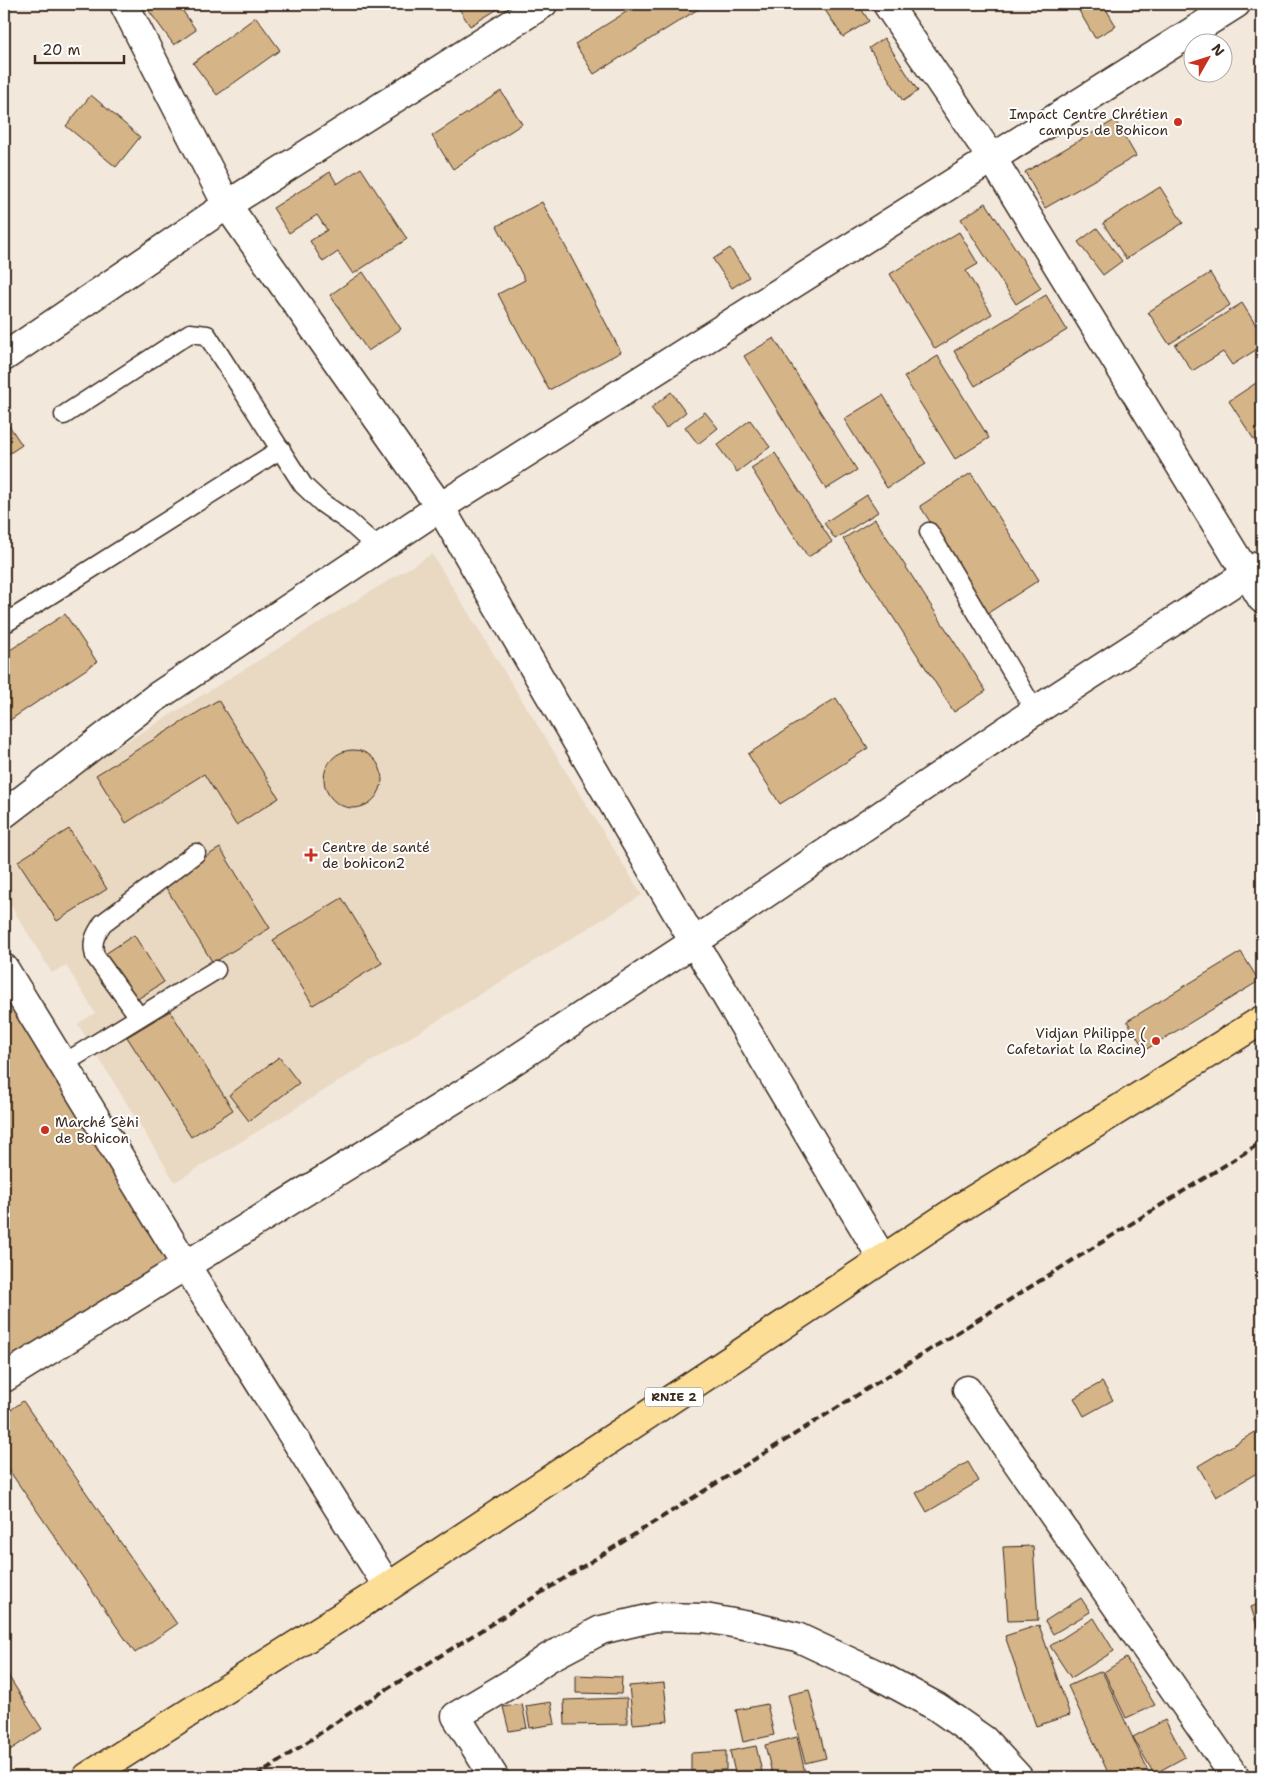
<svg xmlns="http://www.w3.org/2000/svg" width="1266" height="1781" font-family="'Shantell Sans',sans-serif">
  <rect width="100%" height="100%" fill="#f2e8db"/>
  <filter id="ink" filterUnits="userSpaceOnUse"><feTurbulence type="fractalNoise" baseFrequency=".02" numOctaves="2"/><feDisplacementMap in="SourceGraphic" scale="10" xChannelSelector="R" yChannelSelector="G"/><feConvolveMatrix kernelMatrix="1 2 1 2 8 2 1 2 1" color-interpolation-filters="sRGB"/></filter>
  <g filter="url(#ink)">
    <polygon fill="#e9d8c2" points="432,554 642,895 175,1182 78,1024 95,1013 66,965 52,973 4,894 4,817"/>
    <g fill="#d5b488" stroke="#3b2a1e">
      <polygon points="144,4 178,4 196,30 174,45"/>
      <polygon points="456,4 506,4 470,26"/>
      <polygon points="639,4 697,4 700,8 594,74 575,44"/>
      <polygon points="821,4 858,4 869,21 843,37"/>
      <polygon points="1075,4 1103,4 1116,26 1095,38"/>
      <polygon points="256,17 280,50 217,95 193,63"/>
      <polygon points="884,38 918,91 903,101 869,48"/>
      <polygon points="501,91 522,124 453,169 432,136"/>
      <polygon points="91,95 140,137 116,167 66,126"/>
      <polygon points="1115,120 1136,156 1045,208 1025,172"/>
      <polygon points="361,168 407,239 353,274 338,252 323,262 310,241 327,230 317,215 289,233 273,208 330,172 337,184"/>
      <polygon points="1160,187 1183,223 1126,259 1103,223"/>
      <polygon points="542,202 621,352 549,390 498,294 525,280 497,226"/>
      <polygon points="986,203 1041,288 1016,304 961,219"/>
      <polygon points="1262,224 1262,242 1254,229"/>
      <polygon points="1097,228 1122,261 1103,275 1078,242"/>
      <polygon points="959,232 978,264 966,271 992,314 935,349 890,274"/>
      <polygon points="730,248 749,277 732,288 713,259"/>
      <polygon points="363,272 401,329 368,351 330,295"/>
      <polygon points="1210,273 1230,305 1169,344 1148,312"/>
      <polygon points="1046,295 1067,330 975,386 954,351"/>
      <polygon points="1242,303 1262,335 1262,346 1232,365 1223,352 1192,371 1175,345"/>
      <polygon points="774,338 857,470 826,489 744,356"/>
      <polygon points="938,356 989,438 955,459 904,377"/>
      <polygon points="1262,379 1262,452 1229,401"/>
      <polygon points="671,392 686,412 666,428 651,408"/>
      <polygon points="883,395 926,464 887,488 844,419"/>
      <polygon points="705,412 718,428 698,444 685,427"/>
      <polygon points="4,418 22,445 4,457"/>
      <polygon points="750,420 770,447 737,472 717,445"/>
      <polygon points="775,453 832,542 808,557 751,468"/>
      <polygon points="971,473 1039,580 988,613 920,506"/>
      <polygon points="867,495 878,512 835,539 824,523"/>
      <polygon points="875,519 986,691 954,712 843,539"/>
      <polygon points="65,614 97,662 4,724 4,654"/>
      <polygon points="836,698 868,748 780,804 748,754"/>
      <polygon points="218,700 279,798 236,825 204,774 126,823 96,775"/>
      <circle cx="353" cy="779" r="29"/>
      <polygon points="69,829 107,889 57,921 18,861"/>
      <polygon points="220,848 270,928 213,963 163,883"/>
      <polygon points="342,898 382,963 313,1005 273,940"/>
      <polygon points="134,935 164,982 133,1002 102,956"/>
      <polygon points="1241,952 1259,981 1145,1050 1127,1021"/>
      <polygon points="4,995 170,1264 4,1368"/>
      <polygon points="170,1011 233,1110 191,1137 127,1037"/>
      <polygon points="279,1057 299,1083 249,1121 229,1095"/>
      <polygon points="1102,1382 1113,1400 1084,1416 1074,1398"/>
      <polygon points="23,1401 177,1624 135,1653 4,1463 4,1415"/>
      <polygon points="1262,1428 1262,1470 1216,1497 1198,1466"/>
      <polygon points="968,1462 979,1481 927,1512 916,1493"/>
      <polygon points="1033,1546 1038,1620 1008,1621 1003,1547"/>
      <polygon points="1081,1598 1090,1612 1053,1634 1045,1621"/>
      <polygon points="1262,1603 1262,1642 1251,1607"/>
      <polygon points="1094,1618 1114,1651 1071,1678 1050,1646"/>
      <polygon points="1039,1625 1070,1715 1036,1726 1005,1636"/>
      <polygon points="1126,1658 1155,1705 1126,1718 1104,1672"/>
      <polygon points="4,1669 42,1729 4,1754"/>
      <polygon points="1102,1671 1149,1773 1141,1777 1110,1777 1068,1686"/>
      <polygon points="576,1675 622,1677 621,1694 576,1693"/>
      <polygon points="664,1683 668,1721 633,1724 629,1686"/>
      <polygon points="809,1690 826,1758 805,1763 788,1695"/>
      <polygon points="627,1698 627,1724 565,1725 564,1700"/>
      <polygon points="551,1702 555,1724 530,1728 526,1706"/>
      <polygon points="522,1704 527,1728 509,1731 503,1707"/>
      <polygon points="767,1704 774,1735 743,1742 736,1710"/>
      <polygon points="1165,1720 1185,1757 1154,1774 1133,1737"/>
      <polygon points="797,1737 805,1773 786,1777 773,1777 765,1745"/>
      <polygon points="756,1746 762,1772 736,1777 730,1751"/>
      <polygon points="726,1751 726,1770 691,1771 691,1753"/>
    </g>
    <g fill="none" stroke-linecap="round" stroke-linejoin="round">
      <g stroke="#3b2a1e" stroke-width="21">
        <g id="lane">
          <polyline points="64,415 190,333 207,335 303,485 322,503 348,521 378,548"/>
          <polyline points="929,532 1035,711"/>
          <polyline points="4,624 281,449"/>
          <path d="M139,1017L95,956C91,942 95,935 103,923L196,853"/>
          <polyline points="63,1064 216,970"/>
        </g>
      </g>
      <g stroke="#3b2a1e" stroke-width="31">
        <g id="street">
          <polyline points="124,4 227,205 440,507 694,942 882,1258"/>
          <polyline points="887,4 992,158 1262,599"/>
          <polyline points="4,357 227,205 543,4"/>
          <polyline points="4,814 155,698 440,507 1236,4"/>
          <polyline points="4,1378 477,1085 694,942 1035,711 1262,564"/>
          <polyline points="967,1390 1235,1777"/>
          <polyline points="494,1777 456,1716 510,1684 548,1658 601,1630 656,1617 705,1618 755,1627 797,1637 876,1674 937,1707 984,1740 1018,1777"/>
        </g>
      </g>
      <g stroke="#3b2a1e" stroke-width="31">
        <polyline id="secondary" points="4,968 185,1264 388,1587"/>
      </g>
      <g stroke="#3b2a1e" stroke-width="31">
        <polyline id="highway" points="87,1777 388,1587 955,1211 1262,1020"/>
      </g>
      <use href="#lane" stroke="#fff" stroke-width="18"/>
      <use href="#street" stroke="#fff" stroke-width="28"/>
      <use href="#secondary" stroke="#fff" stroke-width="28"/>
      <use href="#highway" stroke="#fdde96" stroke-width="28"/>
      <polyline stroke="#3b2a1e" stroke-width="4" stroke-dasharray="8 4" stroke-linecap="butt" points="256,1777 360,1706 1262,1142"/>
    </g>
  </g>
  <g fill="#c8321e" stroke="#fff" stroke-width="2">
    <circle cx="1178" cy="122" r="5"/>
    <path d="M308.5 847.5h5v5h5v5h-5v5h-5v-5h-5v-5h5z"/>
    <circle cx="1156" cy="1041" r="5"/>
    <circle cx="45" cy="1130" r="5"/>
  </g>
  <g text-anchor="middle" stroke-width="4" stroke-linejoin="round" paint-order="stroke">
    <rect fill="#fff" stroke="#766a62" stroke-width="1" x="645" y="1387.5" width="58" height="19" rx="4"/>
    <g font-size="12" font-weight="bold" fill="#3b2a1e">
      <text x="674" y="1401">RNIE 2</text>
    </g>
    <g font-size="14" fill="#3b2a1e" stroke="#fff" text-anchor="end">
      <text x="1168" y="119">Impact Centre Chrétien<tspan x="1168" dy="16">campus de Bohicon</tspan></text>
      <text x="322" y="852" text-anchor="start">Centre de santé<tspan x="322" dy="16">de bohicon2</tspan></text>
      <text x="1146" y="1038">Vidjan Philippe (<tspan x="1146" dy="16">Cafetariat la Racine)</tspan></text>
      <text x="55" y="1127" text-anchor="start">Marché Sèhi<tspan x="55" dy="16">de Bohicon</tspan></text>
    </g>
  </g>
  <rect width="1266" height="1781" fill="none" stroke="#fff" stroke-width="20"/>
  <rect x="10" y="10" width="1246" height="1761" fill="none" stroke="#3b2a1e" stroke-width="2" filter="url(#ink)"/>
  <g transform="translate(1208 58) rotate(51)"><circle r="24" fill="#ffffff" stroke="#b1aaa5"/>
  <path d="M0-4L9 19L0 12L-9 19Z" fill="#c8321e"/>
  <text y="-8" font-size="14" font-weight="bold" text-anchor="middle" fill="#3b2a1e">N</text>
  </g>
  <path d="M35 55v8h89v-8" fill="none" stroke="#3b2a1e" stroke-width="2.5"/>
  <text x="42" y="55" font-size="15" fill="#3b2a1e" stroke="#ffffff" stroke-width="4" paint-order="stroke">20 m</text>
</svg>
